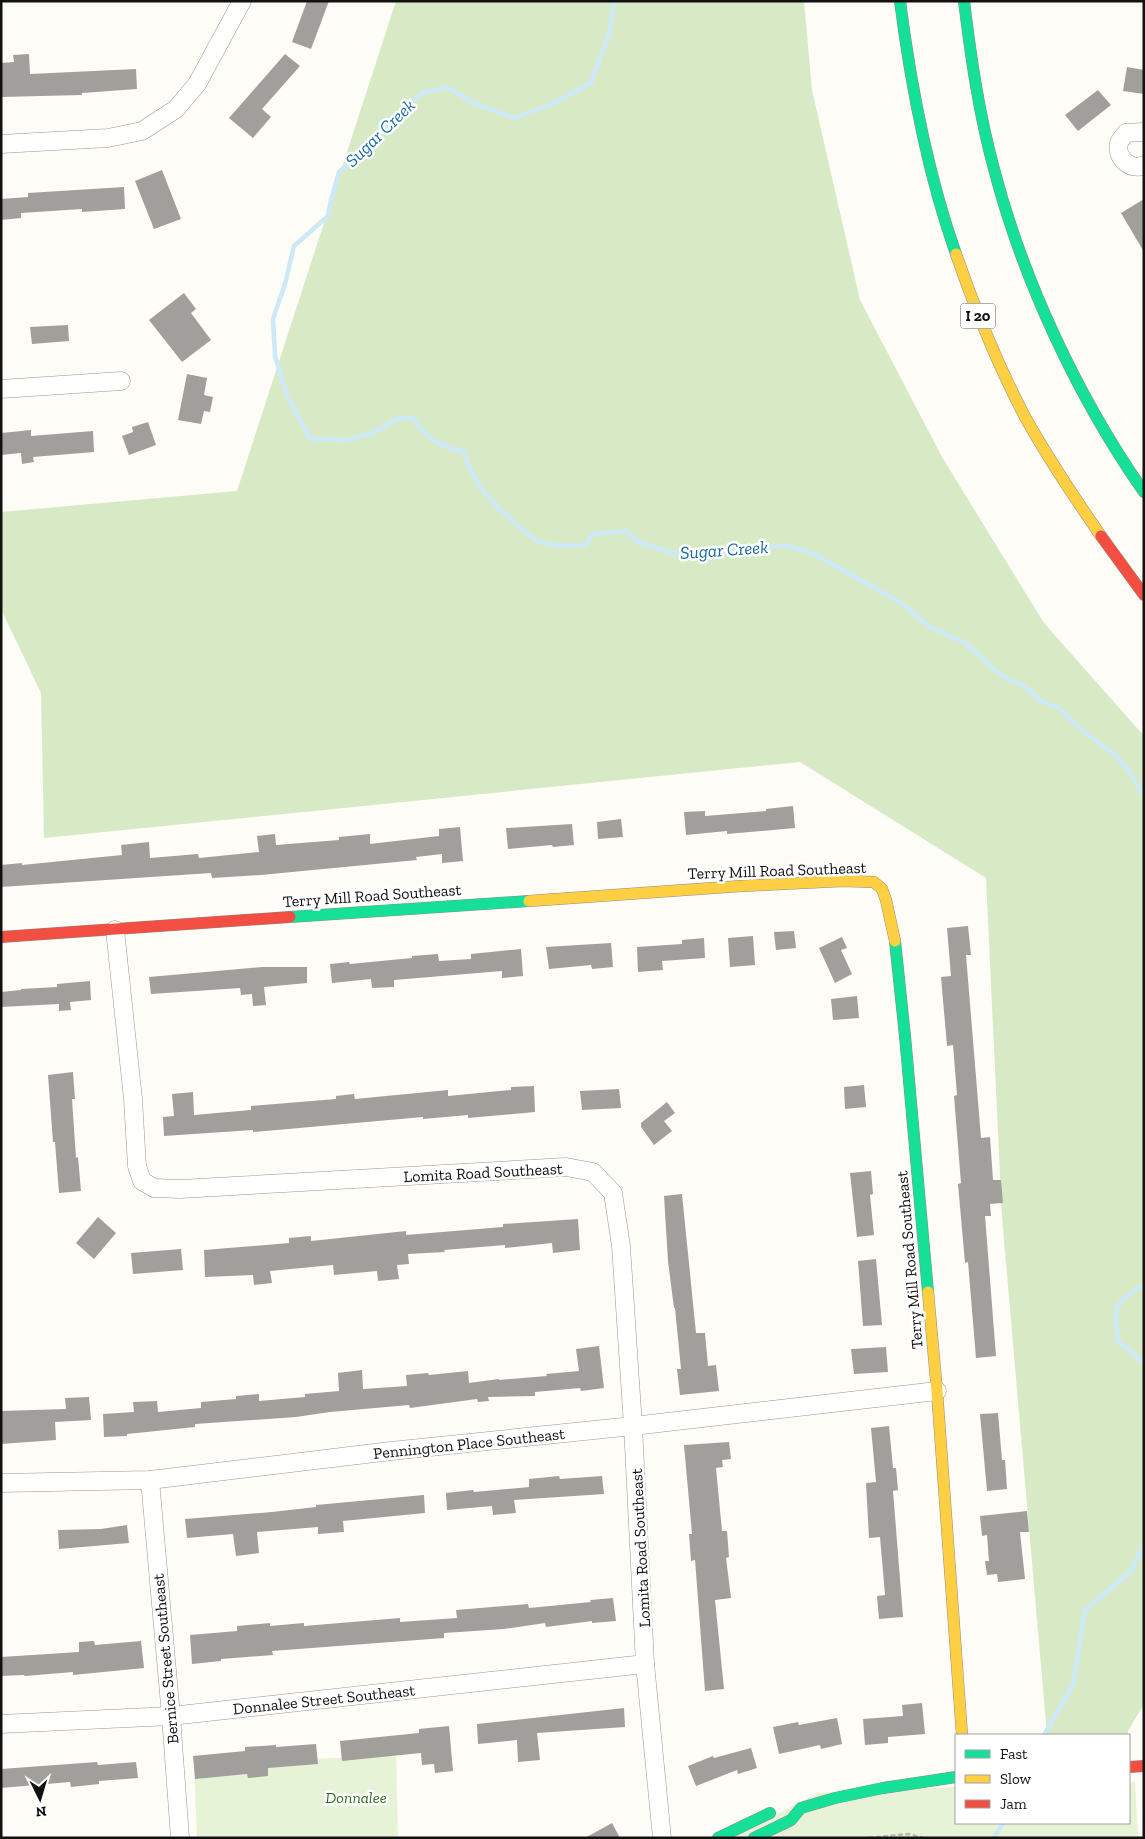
<svg xmlns="http://www.w3.org/2000/svg" width="1145" height="1839" font-family="'Zilla Slab',serif">
  <rect width="100%" height="100%" fill="#fdfcf7"/>
  <g fill="#e7f3d7">
    <polygon points="396,1755 398,1838 197,1838 194,1765"/>
    <polygon points="1129,1782 1135,1782 1138,1838 731,1838 818,1793 956,1787 956,1823 1129,1823"/>
  </g>
  <polygon fill="#d8eac5" points="396,1 804,1 812,90 860,300 942,457 1044,623 1144,736 1144,1704 1128,1731 1128,1735 1047,1735 1002,1217 986,878 800,762 44,838 41,693 1,609 1,512 237,491"/>
  <g fill="none" stroke-linecap="round" stroke-linejoin="round">
    <g stroke="#cde8f7" stroke-width="4.5">
      <path d="M614,1L610,31L591,83L552,104L515,118L475,104L447,87L422,93L396,115L355,157L339,172L331,200L328,216L294,246L285,284L273,319L275,356L287,395L310,439L346,440L372,433L386,426L396,419L413,418C430,442 436,444 464,452C472,484 496,508 521,528C527,533 533,540 540,542C554,547 571,545 586,545L593,534L626,531L638,542L675,554L722,553L785,545L816,555L903,604L931,628L964,642L1002,676L1024,686L1041,701L1059,708L1079,728L1116,756L1129,771L1144,797"/>
      <path d="M1144,1284C1112,1306 1114,1303 1118,1341L1144,1363"/>
      <polyline points="1044,1735 1073,1685 1085,1610 1131,1571 1144,1545"/>
      <polyline points="994,1838 1003,1823"/>
    </g>
  </g>
  <g fill="#a19f9c">
    <polygon points="307,1 329,1 311,49 292,42"/>
    <polygon points="29,54 30,74 136,69 137,89 82,93 82,95 1,97 1,63 14,62 13,55"/>
    <polygon points="285,54 300,66 262,109 271,117 253,138 229,118"/>
    <polygon points="1127,67 1144,70 1144,94 1123,91"/>
    <polygon points="1098,90 1111,105 1078,131 1065,115"/>
    <polygon points="162,170 181,219 154,229 135,181"/>
    <polygon points="124,187 125,209 82,212 82,209 21,213 21,218 1,220 1,199 28,197 28,193"/>
    <polygon points="1144,199 1144,252 1121,213"/>
    <polygon points="184,293 196,309 191,313 211,340 182,362 149,320"/>
    <polygon points="68,325 69,341 32,344 30,327"/>
    <polygon points="187,374 207,378 204,395 213,397 210,412 204,411 201,424 178,420"/>
    <polygon points="148,422 156,445 129,455 122,436 133,432 132,427"/>
    <polygon points="31,430 31,436 93,431 94,452 33,457 34,462 22,464 21,453 1,455 1,433"/>
    <polygon points="793,806 795,828 727,834 727,831 686,835 684,812 705,811 705,816 766,811 766,809"/>
    <polygon points="621,819 623,837 598,839 597,822"/>
    <polygon points="572,824 574,845 553,847 552,845 508,849 506,828"/>
    <polygon points="460,827 463,861 442,863 442,854 416,857 417,860 261,875 212,878 211,873 1,887 1,865 22,863 22,865 122,855 121,845 149,842 150,858 198,854 199,858 259,852 257,836 275,834 276,845 339,840 339,837 370,834 370,844 439,836 439,829"/>
    <polygon points="968,926 971,955 966,955 981,1138 990,1137 993,1180 1001,1180 1003,1203 990,1204 991,1216 985,1216 996,1356 976,1358 968,1262 965,1263 958,1184 961,1183 954,1096 957,1095 953,1045 947,1046 941,977 951,976 947,928"/>
    <polygon points="794,931 796,948 776,950 774,932"/>
    <polygon points="753,936 755,965 730,967 728,938"/>
    <polygon points="842,937 847,948 841,950 852,974 835,983 819,948"/>
    <polygon points="704,938 705,958 662,961 663,970 638,972 637,947 682,944 682,940"/>
    <polygon points="611,943 613,967 592,969 591,965 549,969 546,947"/>
    <polygon points="521,949 523,976 502,978 502,971 394,980 394,987 372,988 371,979 332,983 330,964 349,962 350,964 412,958 412,956 438,954 439,961 471,959 471,954"/>
    <polygon points="262,967 307,967 307,983 264,987 266,1005 253,1006 252,994 241,995 240,988 151,994 149,977"/>
    <polygon points="90,981 91,1000 70,1002 71,1010 59,1011 59,1004 1,1007 1,992 21,990 21,989 57,987 57,984"/>
    <polygon points="857,996 859,1018 833,1020 831,999"/>
    <polygon points="73,1072 75,1099 72,1099 76,1158 78,1157 81,1191 59,1193 55,1142 53,1142 48,1075"/>
    <polygon points="864,1085 866,1107 845,1109 844,1087"/>
    <polygon points="534,1086 535,1112 468,1118 468,1115 423,1119 423,1117 253,1132 253,1130 164,1136 163,1117 174,1116 172,1094 193,1092 194,1115 251,1110 251,1106 336,1099 336,1096 354,1094 355,1099 448,1090 448,1096 511,1090 511,1087"/>
    <polygon points="619,1089 621,1108 582,1110 580,1091"/>
    <polygon points="667,1102 675,1113 664,1121 672,1131 654,1145 641,1127 641,1123"/>
    <polygon points="871,1171 873,1194 870,1195 874,1235 857,1237 850,1173"/>
    <polygon points="682,1194 696,1333 705,1333 708,1366 716,1365 719,1391 680,1395 677,1369 681,1369 675,1308 674,1308 668,1261 664,1196"/>
    <polygon points="98,1217 116,1233 94,1259 76,1243"/>
    <polygon points="578,1219 580,1250 553,1253 552,1243 505,1248 505,1245 444,1250 445,1252 408,1254 409,1264 397,1265 399,1279 378,1281 377,1271 334,1275 333,1265 270,1271 272,1283 254,1285 253,1275 205,1277 204,1250 289,1243 289,1238 311,1236 311,1241 406,1231 406,1235 503,1227 503,1224"/>
    <polygon points="181,1249 183,1270 133,1274 131,1253"/>
    <polygon points="876,1259 882,1325 863,1326 858,1261"/>
    <polygon points="599,1346 604,1388 581,1391 580,1388 535,1392 535,1396 488,1397 489,1401 478,1402 477,1399 410,1408 409,1405 330,1412 296,1417 195,1424 195,1427 127,1434 127,1436 104,1437 103,1414 134,1412 133,1402 157,1401 158,1412 201,1408 201,1402 236,1399 236,1396 259,1394 259,1401 305,1397 305,1394 339,1391 338,1373 362,1370 363,1389 407,1386 406,1375 428,1373 429,1375 468,1371 469,1383 499,1379 499,1380 547,1376 546,1374 579,1371 576,1349"/>
    <polygon points="886,1347 888,1372 854,1374 851,1349"/>
    <polygon points="89,1397 91,1420 55,1422 56,1440 1,1444 1,1411 66,1409 65,1398"/>
    <polygon points="998,1413 1002,1460 1005,1460 1007,1489 987,1491 980,1414"/>
    <polygon points="889,1426 893,1468 896,1468 898,1490 893,1491 903,1617 879,1619 877,1596 885,1595 880,1537 869,1538 866,1483 876,1482 871,1428"/>
    <polygon points="729,1442 731,1459 722,1460 723,1467 716,1468 722,1531 727,1531 729,1557 726,1558 731,1598 715,1600 724,1689 705,1691 695,1560 691,1561 689,1534 692,1534 684,1445"/>
    <polygon points="559,1476 560,1479 602,1476 604,1494 514,1500 516,1513 493,1515 492,1506 447,1510 446,1493 473,1490 474,1492 529,1487 529,1479"/>
    <polygon points="424,1495 425,1513 343,1521 344,1532 318,1534 318,1527 257,1532 259,1553 236,1556 233,1534 187,1538 185,1519 272,1512 316,1507 316,1505"/>
    <polygon points="1027,1511 1029,1532 1020,1532 1025,1579 998,1582 997,1574 987,1575 985,1561 989,1561 987,1535 982,1536 980,1516"/>
    <polygon points="127,1525 129,1543 59,1549 58,1530 101,1529"/>
    <polygon points="613,1598 616,1621 592,1623 592,1621 546,1627 545,1623 504,1629 444,1633 444,1638 272,1651 273,1655 221,1659 221,1661 192,1664 190,1635 237,1631 237,1626 270,1623 270,1626 304,1623 304,1626 400,1618 400,1622 457,1618 456,1610 528,1604 529,1608 591,1602 590,1600"/>
    <polygon points="94,1641 95,1645 141,1641 144,1668 73,1675 73,1672 25,1676 24,1675 1,1676 1,1657 79,1652 79,1642"/>
    <polygon points="922,1703 925,1734 888,1737 888,1743 865,1745 863,1719 903,1716 902,1705"/>
    <polygon points="624,1708 625,1727 537,1733 540,1760 518,1762 517,1740 478,1744 477,1724"/>
    <polygon points="837,1718 842,1744 821,1749 820,1745 779,1754 773,1727 798,1722 799,1725"/>
    <polygon points="449,1726 453,1771 435,1773 434,1764 422,1765 421,1753 342,1761 340,1741 419,1733 419,1729"/>
    <polygon points="316,1744 318,1764 268,1768 268,1776 248,1778 247,1774 195,1779 193,1756 245,1751 245,1747 276,1745 276,1747"/>
    <polygon points="751,1748 757,1768 738,1774 737,1770 696,1786 688,1766 713,1756 714,1758"/>
    <polygon points="97,1762 98,1765 136,1762 138,1778 99,1781 99,1784 71,1787 70,1782 1,1788 1,1769"/>
    <polygon points="612,1823 620,1838 585,1838"/>
  </g>
  <g fill="none" stroke-linecap="round" stroke-linejoin="round">
    <g stroke="#979795" stroke-width="19">
      <g id="street">
        <path d="M1144,132L1126,133C1124,136 1120,140 1119,143C1115,157 1131,172 1144,165"/>
        <polyline points="1,144 108,138 142,131 176,109 197,84 242,1"/>
        <polyline points="1,389 121,381"/>
        <polyline points="115,930 133,1099 137,1166 142,1181 154,1188 180,1189 566,1167 593,1172 613,1193 621,1246 633,1426 645,1664 662,1838"/>
        <polyline points="150,1480 171,1716 180,1838"/>
        <polyline points="1,1483 150,1480 391,1451 633,1426 937,1391"/>
        <polyline points="1,1724 171,1716 645,1664"/>
      </g>
    </g>
    <g stroke="#8e8d8b" stroke-width="12">
      <g id="fast">
        <path d="M900,1C911,87 927,172 956,254"/>
        <path d="M964,1C971,58 979,114 994,169C1023,280 1078,398 1144,492"/>
        <polyline points="290,917 529,901"/>
        <polyline points="895,941 905,1036 928,1292"/>
        <polyline points="718,1838 770,1813"/>
        <polyline points="754,1838 791,1820 801,1808 835,1798 883,1788 956,1777"/>
      </g>
    </g>
    <g stroke="#8e8d8b" stroke-width="12">
      <g id="slow">
        <path d="M956,254C975,309 997,363 1024,415C1047,457 1074,497 1101,536"/>
        <polyline points="529,901 741,886 843,881 874,882 882,889 886,900 895,941"/>
        <polyline points="928,1292 937,1391 962,1735"/>
      </g>
    </g>
    <g stroke="#8e8d8b" stroke-width="12">
      <g id="jam">
        <polyline points="1101,536 1144,595"/>
        <polyline points="1,937 290,917"/>
        <polyline points="1129,1767 1144,1766"/>
      </g>
    </g>
    <polyline stroke="#b9b9b8" stroke-width="2.5" stroke-dasharray="5 2.5" stroke-linecap="butt" points="868,1838 909,1834 923,1838"/>
    <use href="#street" stroke="#fffffe" stroke-width="18"/>
    <use href="#fast" stroke="#16e098" stroke-width="11"/>
    <use href="#slow" stroke="#ffcf43" stroke-width="11"/>
    <use href="#jam" stroke="#f24e42" stroke-width="11"/>
  </g>
  <g text-anchor="middle" stroke-width="5" stroke-linejoin="round" paint-order="stroke">
    <rect fill="#fff" stroke="#585858" stroke-width="1" x="960.5" y="303.5" width="35" height="25" rx="4"/>
    <g font-size="15" font-weight="bold" fill="#111">
      <text x="978" y="321">I 20</text>
    </g>
    <g font-size="16" fill="#111" stroke="#fff">
      <text transform="translate(777 870) rotate(-2)" y="6">Terry Mill Road Southeast</text>
      <text transform="translate(372 895) rotate(-4)" y="6">Terry Mill Road Southeast</text>
      <text transform="translate(483 1172) rotate(-3)" y="6">Lomita Road Southeast</text>
      <text transform="translate(909 1260) rotate(-95)" y="6">Terry Mill Road Southeast</text>
      <text transform="translate(469 1443) rotate(-6)" y="6">Pennington Place Southeast</text>
      <text transform="translate(640 1548) rotate(-93)" y="6">Lomita Road Southeast</text>
      <text transform="translate(165 1659) rotate(-95)" y="6">Bernice Street Southeast</text>
      <text transform="translate(324 1699) rotate(-6)" y="6">Donnalee Street Southeast</text>
    </g>
    <g font-size="16" font-style="italic" fill="#2f6b1f" stroke="#fff">
      <text x="356" y="1803">Donnalee</text>
    </g>
    <g font-size="18" font-style="italic" fill="#1768a6" stroke="#fff">
      <text transform="translate(380 133) rotate(-44)" y="6">Sugar Creek</text>
      <text transform="translate(724 550) rotate(-4)" y="6">Sugar Creek</text>
    </g>
  </g>
  <rect width="1145" height="1839" fill="none" stroke="#111111" stroke-width="5"/>
  <rect x="955" y="1734" width="175" height="90" fill="#ffffff" stroke="#a0a0a0"/>
  <rect x="965" y="1750" width="25" height="8" fill="#16e098" stroke="#a0a0a0"/>
  <text x="1000" y="1759" font-size="15" fill="#111111">Fast</text>
  <rect x="965" y="1775" width="25" height="8" fill="#ffcf43" stroke="#a0a0a0"/>
  <text x="1000" y="1784" font-size="15" fill="#111111">Slow</text>
  <rect x="965" y="1800" width="25" height="8" fill="#f24e42" stroke="#a0a0a0"/>
  <text x="1000" y="1809" font-size="15" fill="#111111">Jam</text>
  <g transform="translate(40 1799) rotate(175)" stroke="#ffffff" stroke-width="4" paint-order="stroke">
  <path d="M0-4L9 19L0 12L-9 19Z" fill="#111111"/>
  <text y="-8" font-size="14" font-weight="bold" text-anchor="middle" fill="#111111">N</text>
  </g>
</svg>
